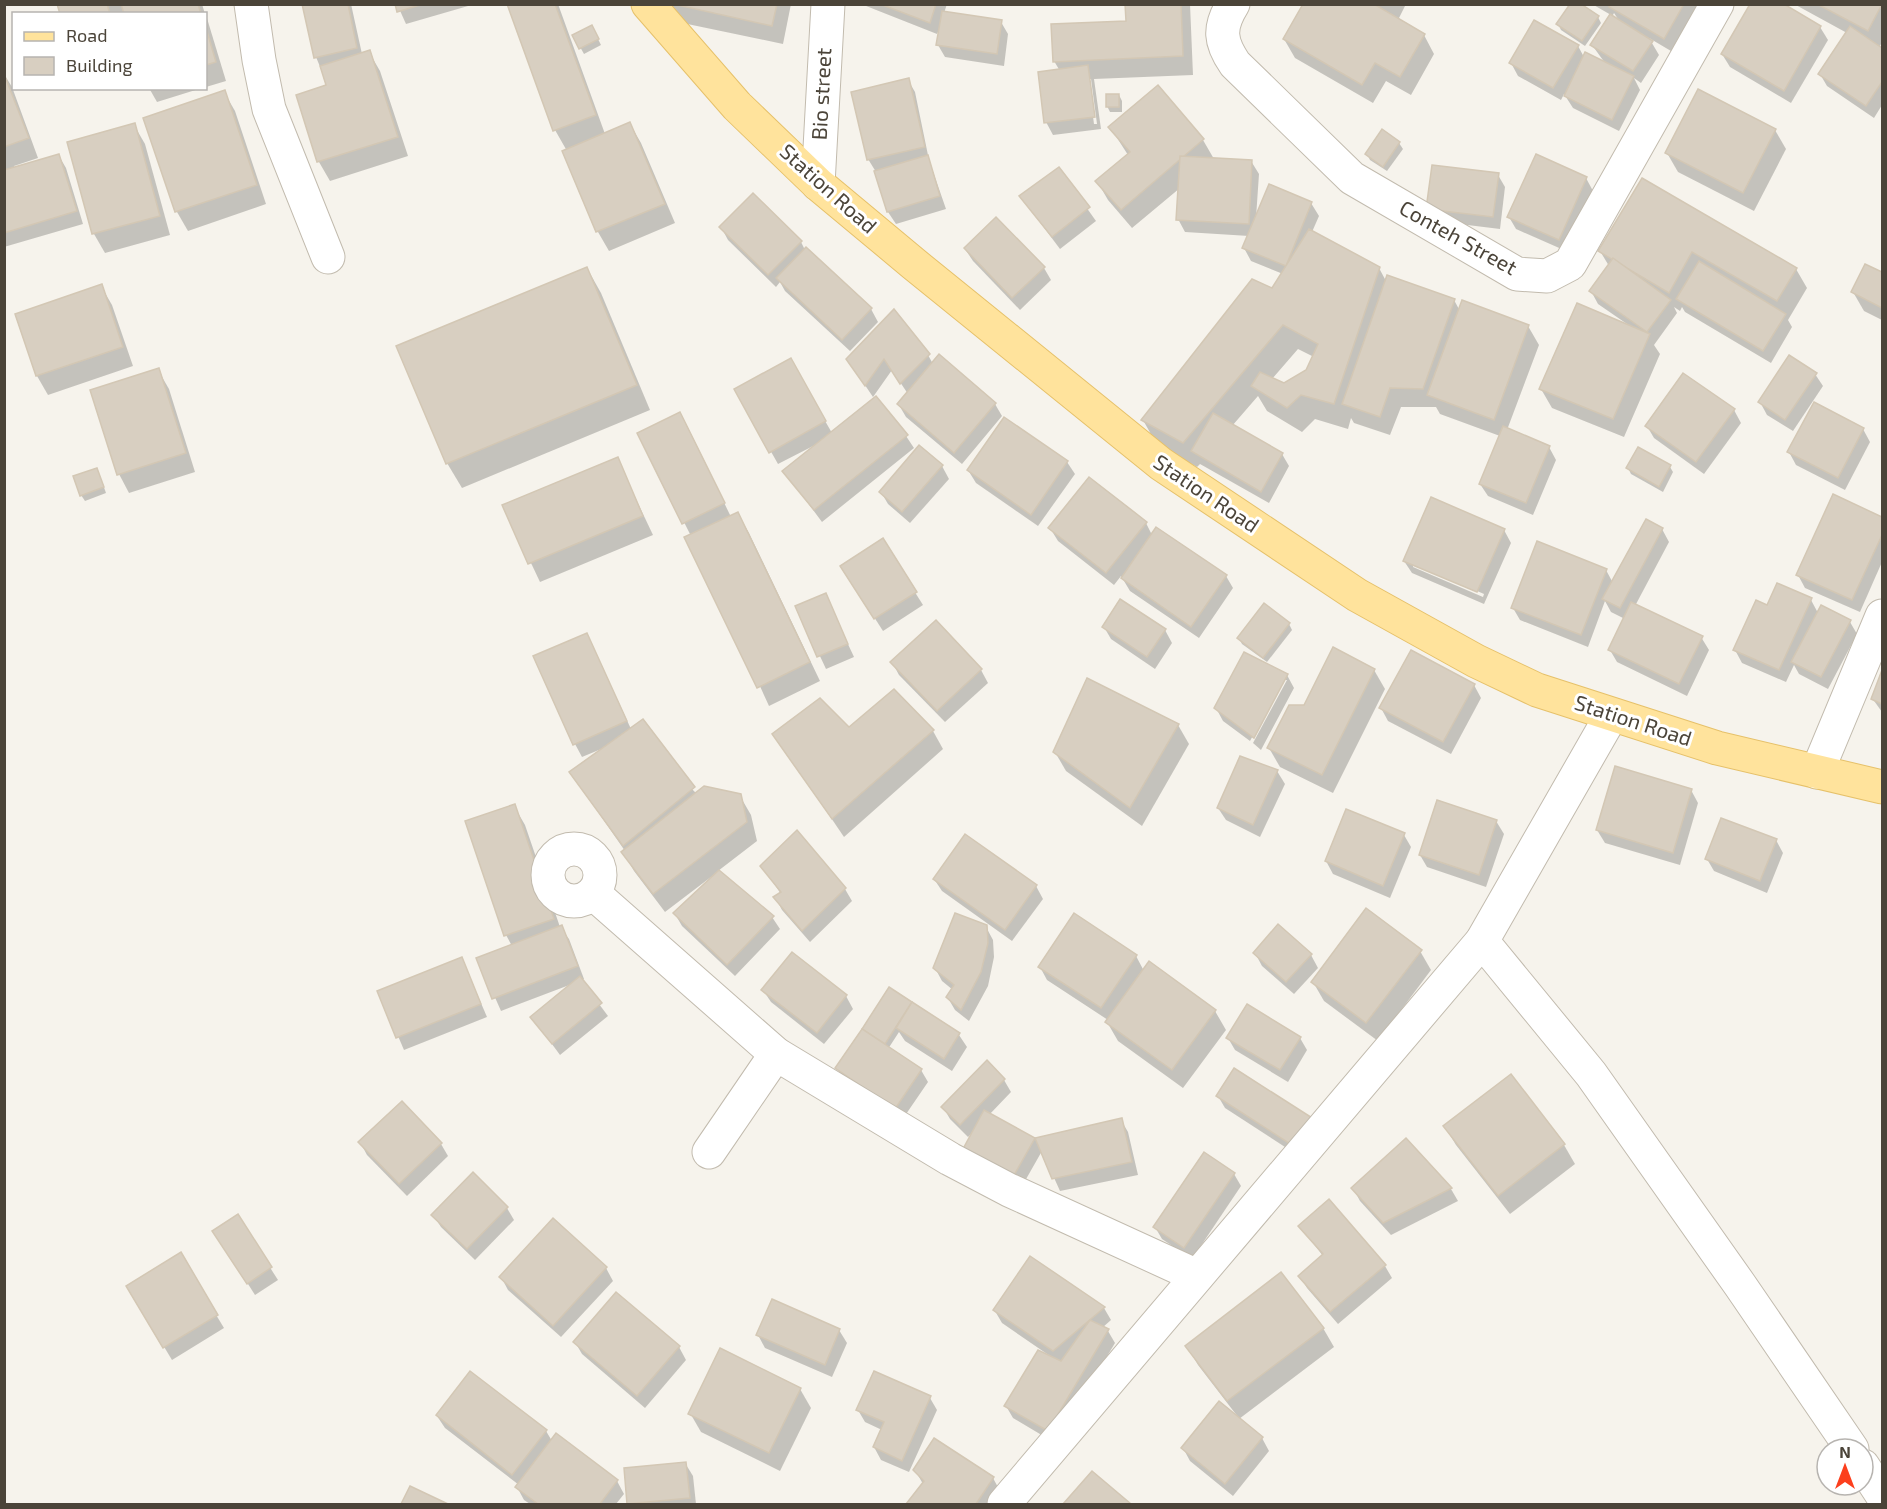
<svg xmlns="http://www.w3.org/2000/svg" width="1887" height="1509" font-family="'Exo 2',sans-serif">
  <rect width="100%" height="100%" fill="#f6f3ec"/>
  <g fill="#0003" fill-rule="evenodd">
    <polygon points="58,4 202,4 205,14 62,14"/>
    <polygon points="303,4 351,4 362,54 369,52 380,71 408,156 330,181 319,162 297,96 328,86 316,57"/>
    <polygon points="397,4 475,4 406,24"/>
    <polygon points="509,4 558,4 605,134 630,124 641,143 675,223 609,251 598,232 564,152 567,151 555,130"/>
    <polygon points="663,4 791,4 783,44 673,21"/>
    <polygon points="861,4 947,4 944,13 1001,22 1008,34 1004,66 945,57 938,45 940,28 937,34"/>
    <path d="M1126,4H1190L1193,75L1094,79L1101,129L1053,135L1046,122L1060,71L1054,61L1127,22ZM1088,79H1091L1097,124H1094Z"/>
    <polygon points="1305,4 1406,4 1398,20 1424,35 1434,54 1411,95 1386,81 1373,103 1295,58 1284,39"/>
    <path d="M1592,4H1699L1671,51L1649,38L1659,55L1641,83L1634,78L1640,90L1619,131L1573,108L1564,94L1561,100L1518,76L1511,63L1578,46L1584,57L1605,63L1592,45L1611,15ZM1614,13L1620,22L1612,17Z"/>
    <polygon points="1781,4 1820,27 1828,40 1791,103 1730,67 1722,54"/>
    <polygon points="1794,4 1882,4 1882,42 1879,48 1882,50 1882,105 1874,118 1827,86 1820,74 1847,33"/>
    <polygon points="206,15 226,81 206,87"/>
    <polygon points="1598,17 1601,23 1585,46 1561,30 1558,24"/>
    <polygon points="592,27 601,45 584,54 574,36"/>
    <polygon points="4,74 12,87 38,158 14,166 15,169 59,156 66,168 83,224 4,247"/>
    <polygon points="908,80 915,92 929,160 946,209 896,224 888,212 876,172 868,159"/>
    <path d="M1158,87L1203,140L1214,159L1251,161L1259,174L1256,218L1311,203L1319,216L1312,232L1379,268L1386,281L1454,300L1460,311L1528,326L1539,345L1507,430L1549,447L1556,460L1533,515L1488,496L1480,484L1500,436L1440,414L1436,407H1401L1390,435L1354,423L1351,418L1348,429L1315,419L1302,432L1267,411L1258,396L1232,426L1282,454L1289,466L1269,503L1200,464L1197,467L1157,445L1143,420L1273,290L1283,274L1251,261L1244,248L1249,236L1185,232L1178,219L1180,188L1132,228L1108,200L1097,181L1128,155L1110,127ZM1298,349L1314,357L1308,371L1285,385L1272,379Z"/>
    <polygon points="149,88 202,88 157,102"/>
    <polygon points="224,92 235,111 266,204 188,231 177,212 145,119"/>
    <polygon points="1119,95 1122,101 1122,112 1110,112 1107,106"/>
    <polygon points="134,125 145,144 170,235 105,253 94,234 69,143"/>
    <polygon points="1775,130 1786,149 1754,211 1678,172 1667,153"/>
    <polygon points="1383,131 1399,143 1403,149 1387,171 1370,160 1367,154"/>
    <polygon points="1059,169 1096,221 1060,249 1021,197"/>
    <polygon points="1498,175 1505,187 1500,229 1435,221 1428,208"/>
    <polygon points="1586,178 1593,191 1566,251 1516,229 1509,217"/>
    <polygon points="1642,180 1796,269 1807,288 1788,320 1792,327 1771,363 1685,312 1682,307 1680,311 1674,307 1677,313 1654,345 1660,354 1624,437 1552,408 1541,389 1627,324 1598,304 1591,291 1609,266 1600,251"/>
    <polygon points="721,227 801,242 805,250 871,309 878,322 850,351 785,291 780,282 776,287 728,240"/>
    <polygon points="965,249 1044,268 1051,280 1020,310 973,261"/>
    <polygon points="1866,266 1882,274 1882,320 1864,311 1853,292"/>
    <polygon points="587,268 601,293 650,410 462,488 447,463"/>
    <polygon points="101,286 112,305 133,366 48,395 37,376 17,315"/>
    <polygon points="928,355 933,364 995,404 1002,416 962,464 906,417 899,405 908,394 892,370 873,397 848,360"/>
    <polygon points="790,360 832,433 906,436 914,448 822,522 784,471 819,443 778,464 736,390"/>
    <polygon points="158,370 169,389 195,472 129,493 119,474"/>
    <polygon points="1815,374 1823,386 1793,431 1767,415 1760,402"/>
    <polygon points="1734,410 1741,423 1704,474 1654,438 1647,426"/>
    <polygon points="687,426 731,517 738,514 749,533 820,681 769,706 691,536 639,433"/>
    <polygon points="1863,429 1870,442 1845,490 1796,465 1789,452"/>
    <polygon points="919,447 942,466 949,479 910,523 888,504 881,492"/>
    <polygon points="617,459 653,535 540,582 504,506"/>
    <polygon points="1067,462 1075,474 1038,526 976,483 968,470"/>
    <polygon points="1670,467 1673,472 1663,492 1631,474 1628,468"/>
    <polygon points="100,476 106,493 85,501 81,495"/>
    <polygon points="1834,496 1882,518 1882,562 1860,612 1805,588 1798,575"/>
    <polygon points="1146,523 1152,535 1226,576 1233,588 1199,638 1130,591 1121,576 1114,585 1058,541 1050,528"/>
    <polygon points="1662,529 1669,542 1635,606 1701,637 1709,650 1687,696 1617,662 1610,650 1625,619 1611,612 1605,601 1588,647 1520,620 1513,608 1606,570 1613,583"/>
    <path d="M1504,530L1511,543L1484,604L1412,573L1404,561ZM1413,563L1484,594L1483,597L1413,567Z"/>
    <polygon points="882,540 923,605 883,631 849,578"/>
    <polygon points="825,595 854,657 826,669 797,607"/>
    <polygon points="1811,600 1818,613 1850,622 1857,634 1828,689 1799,674 1794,665 1786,682 1742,663 1735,650 1768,607"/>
    <polygon points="1289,624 1292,630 1267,662 1242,644 1239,638"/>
    <polygon points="1104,627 1165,630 1172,643 1155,669 1111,639"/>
    <polygon points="593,647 631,729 697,794 740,796 751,815 757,841 718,871 772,917 780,929 735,976 682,926 675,914 712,879 711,877 665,912 634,871 623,852 625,851 571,773 606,747 582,757 575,744"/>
    <polygon points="892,662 981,670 988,683 945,722 899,675"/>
    <polygon points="1374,670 1385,689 1333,793 1280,767 1269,748 1305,706"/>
    <polygon points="1882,674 1882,712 1872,698"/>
    <polygon points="1287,675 1294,688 1261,750 1253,743 1287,680 1283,680 1250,741 1223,721 1216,708"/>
    <polygon points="1474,685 1481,698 1451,754 1388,721 1381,708"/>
    <polygon points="1178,725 1189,744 1142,826 1066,771 1055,752"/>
    <polygon points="849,729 933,731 943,749 844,837 774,734"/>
    <polygon points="1277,771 1285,784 1260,837 1226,820 1218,808"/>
    <polygon points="1691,790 1698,803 1680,865 1605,843 1597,830"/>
    <polygon points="514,806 525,825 560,927 569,939 584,979 581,980 608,1016 560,1055 532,1017 572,984 501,1011 478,959 512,946 506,935"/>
    <polygon points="1496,821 1504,834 1486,887 1427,867 1420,855"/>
    <polygon points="1404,835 1411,847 1390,898 1333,874 1326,861"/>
    <polygon points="1776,840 1783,853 1767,893 1714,871 1707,859"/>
    <polygon points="762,866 845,889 852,901 810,942 782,910 775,897 781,894"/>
    <polygon points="934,879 1036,886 1043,899 1012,941 942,891"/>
    <polygon points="986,927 993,940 994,957 988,986 969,1021 955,1010 948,998 953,990 942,981 935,968"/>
    <polygon points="1420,951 1431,970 1378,1041 1324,1001 1313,982"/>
    <polygon points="1255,953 1311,955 1318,968 1294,994 1262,966"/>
    <polygon points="1136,956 1144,971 1215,1011 1226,1030 1183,1088 1118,1041 1107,1022 1108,1020 1047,980 1040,967"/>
    <polygon points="462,959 487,1017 404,1050 379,992"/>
    <polygon points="889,989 959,1035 967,1047 952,1071 905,1041 899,1032 888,1049 921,1070 928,1082 902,1120 844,1081 837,1068"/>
    <polygon points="763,990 846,996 853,1009 824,1044 771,1002"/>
    <polygon points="1228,1038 1300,1038 1307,1050 1288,1082 1235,1050"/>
    <polygon points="1511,1076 1564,1145 1575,1164 1510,1214 1456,1145 1445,1127"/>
    <polygon points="1004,1080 1011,1092 989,1115 1035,1139 1121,1120 1128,1132 1138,1175 1060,1191 1042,1151 1021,1188 974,1131 968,1137 950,1119 943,1107"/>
    <polygon points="1218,1096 1316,1122 1305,1160 1225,1108"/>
    <polygon points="1406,1140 1451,1189 1458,1201 1391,1235 1360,1201 1353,1188"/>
    <polygon points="360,1142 441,1144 448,1156 407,1196 367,1155"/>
    <polygon points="1234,1174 1241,1186 1192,1259 1162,1239 1155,1227"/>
    <polygon points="507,1208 514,1220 475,1260 441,1227 433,1215"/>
    <polygon points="237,1216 278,1280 255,1295 222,1243"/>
    <polygon points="553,1220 606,1268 613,1281 561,1337 508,1290 501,1277"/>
    <polygon points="1300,1226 1385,1266 1392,1278 1338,1324 1307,1288 1300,1276 1323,1256"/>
    <polygon points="180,1255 224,1328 172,1360 128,1287"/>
    <polygon points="617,1294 679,1347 686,1360 645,1408 582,1354 575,1342"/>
    <polygon points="1104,1308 1111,1320 1102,1328 1108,1331 1115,1343 1055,1443 1013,1418 1006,1406 1050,1356 1002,1323 995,1311"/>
    <polygon points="1323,1328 1334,1347 1239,1419 1262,1438 1269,1451 1233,1496 1190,1461 1183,1448 1238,1417 1198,1365 1187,1346"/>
    <polygon points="839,1330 847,1343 832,1377 765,1348 758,1335"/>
    <polygon points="800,1389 811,1408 780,1471 701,1432 690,1413"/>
    <polygon points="930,1398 937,1410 909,1472 881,1460 874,1447 882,1430 865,1422 858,1410"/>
    <polygon points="437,1416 546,1431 552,1441 617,1481 624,1494 616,1504 530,1504 524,1500 517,1487 519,1485 445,1428"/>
    <polygon points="685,1463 693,1476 696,1504 629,1504 625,1470"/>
    <polygon points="915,1470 993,1478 1000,1491 991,1504 908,1504 923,1484"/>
    <polygon points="1092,1473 1129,1504 1065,1504"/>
    <polygon points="411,1488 445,1504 403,1504"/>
  </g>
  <g fill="#d8cfc1" stroke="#d3c7b4" stroke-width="1.5">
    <polygon points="57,4 107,4 110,14 60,14"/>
    <polygon points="121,4 198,4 201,14 124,14"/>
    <polygon points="302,4 348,4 357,48 314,58"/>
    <polygon points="395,4 423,4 397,12"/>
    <polygon points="507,4 555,4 596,115 553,131"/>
    <polygon points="673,4 777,4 772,26"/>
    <polygon points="880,4 936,4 930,23"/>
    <polygon points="1125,4 1181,4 1183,56 1053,62 1051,24 1126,21"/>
    <polygon points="1303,4 1374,4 1425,34 1400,77 1375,63 1362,85 1283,39"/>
    <polygon points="1570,4 1581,4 1599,16 1582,41 1556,24"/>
    <polygon points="1610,4 1684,4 1664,39 1609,7"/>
    <polygon points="1750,4 1784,4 1821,26 1784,91 1721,54"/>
    <polygon points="1817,4 1882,4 1868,31"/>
    <polygon points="942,11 1002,20 997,54 936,45"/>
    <polygon points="1610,14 1653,41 1633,71 1590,45"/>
    <polygon points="1534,20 1579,45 1553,88 1509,63"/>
    <polygon points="592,25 599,39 579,49 572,35"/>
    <polygon points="1850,26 1882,48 1882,82 1866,106 1818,74"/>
    <polygon points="206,28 216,62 206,65"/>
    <polygon points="370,50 398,137 317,162 296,95 326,85 320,66"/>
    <polygon points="1585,52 1634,76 1612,120 1564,96"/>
    <polygon points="1088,65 1095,117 1044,123 1038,72"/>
    <polygon points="4,74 29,138 4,147"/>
    <polygon points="909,78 925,147 867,160 851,92"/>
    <polygon points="1158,85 1204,139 1121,210 1095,181 1130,152 1108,127"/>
    <polygon points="1698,89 1776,129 1743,193 1665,153"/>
    <polygon points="225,90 257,185 175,212 143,118"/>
    <rect x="1106" y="94" width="13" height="13"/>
    <polygon points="630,122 665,204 596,232 562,151"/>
    <polygon points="135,123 160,216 92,234 67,142"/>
    <polygon points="1382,129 1400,142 1383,167 1365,154"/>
    <polygon points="59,154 77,211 4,233 4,170"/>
    <polygon points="1536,154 1587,177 1559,240 1507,217"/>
    <polygon points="928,155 940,196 887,212 874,171"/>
    <polygon points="1180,156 1252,160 1249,224 1176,220"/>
    <polygon points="1432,165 1499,173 1493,217 1426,209"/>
    <polygon points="1059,167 1090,207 1052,237 1019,196"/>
    <polygon points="1642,178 1797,268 1777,301 1692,252 1669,293 1598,251"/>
    <polygon points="1269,184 1312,202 1286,266 1242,248"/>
    <polygon points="753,193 802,241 768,275 719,227"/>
    <polygon points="996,217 1045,267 1012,298 964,248"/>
    <polygon points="1309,229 1380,267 1334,404 1301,395 1287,408 1251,386 1260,372 1284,383 1306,370 1318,344 1283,325 1183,443 1141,420 1252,279 1272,288"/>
    <polygon points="806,247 872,308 842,340 776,278"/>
    <polygon points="1613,258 1671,300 1647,332 1589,291"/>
    <polygon points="1699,261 1786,314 1763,351 1676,299"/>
    <polygon points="1865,264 1882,272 1882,308 1851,292"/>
    <polygon points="587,267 637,385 446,464 396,346"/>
    <polygon points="1387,275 1455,299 1423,389 1390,388 1380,417 1342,404"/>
    <polygon points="102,284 123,347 36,376 15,314"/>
    <polygon points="1462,300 1529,325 1494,420 1427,395"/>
    <polygon points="1577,303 1650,334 1613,419 1539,389"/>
    <polygon points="894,309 930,354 900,384 884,359 865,386 846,359"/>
    <polygon points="939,354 996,403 954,453 897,404"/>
    <polygon points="1789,355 1817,373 1785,420 1758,402"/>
    <polygon points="791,358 826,421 769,453 734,389"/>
    <polygon points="159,368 186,453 117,475 90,390"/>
    <polygon points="1683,373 1735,409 1696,462 1645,426"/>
    <polygon points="876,396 908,435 814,510 782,471"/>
    <polygon points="1814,402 1864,428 1838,478 1787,452"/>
    <polygon points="680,412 725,503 682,524 637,433"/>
    <polygon points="1213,413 1283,453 1261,492 1191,451"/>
    <polygon points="1004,417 1068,461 1031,515 967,470"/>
    <polygon points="1503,426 1550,446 1526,503 1479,484"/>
    <polygon points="919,445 943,465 902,512 879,492"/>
    <polygon points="1638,447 1671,465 1659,487 1626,468"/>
    <polygon points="618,457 643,516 528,564 502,505"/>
    <polygon points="97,468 104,487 80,496 73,476"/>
    <polygon points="1089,477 1147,522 1106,573 1048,528"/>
    <polygon points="1833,494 1882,517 1882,535 1852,600 1796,575"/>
    <polygon points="1431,497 1505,529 1477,592 1403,561"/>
    <polygon points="738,512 810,662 757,688 684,537"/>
    <polygon points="1646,519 1663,528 1620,608 1602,599"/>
    <polygon points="1156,527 1227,575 1191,627 1121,578"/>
    <polygon points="883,538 917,592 874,619 840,566"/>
    <polygon points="1537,541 1607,569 1581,635 1511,608"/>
    <polygon points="1777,583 1812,598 1779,670 1733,650 1756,600 1767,605"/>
    <polygon points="826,593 848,644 817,657 795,606"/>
    <polygon points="1120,599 1166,629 1147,657 1102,627"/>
    <polygon points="1631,602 1703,636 1679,684 1608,650"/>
    <polygon points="1264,603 1290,623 1263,658 1237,638"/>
    <polygon points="1821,605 1851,620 1821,677 1791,662"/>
    <polygon points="936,620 982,669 937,711 890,662"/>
    <polygon points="587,633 627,721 573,745 533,656"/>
    <polygon points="1333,647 1375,669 1322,775 1267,748 1289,705 1304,705"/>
    <polygon points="1411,650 1475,684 1443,742 1379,708"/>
    <polygon points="1244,652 1288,674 1254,738 1214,708"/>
    <polygon points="1882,670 1882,704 1871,699"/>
    <polygon points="1087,678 1179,724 1130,808 1053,752"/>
    <polygon points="894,689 934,730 832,819 772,734 820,698 849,727"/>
    <polygon points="643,719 695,787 623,846 569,772"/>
    <polygon points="1240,756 1278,770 1253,825 1217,808"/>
    <polygon points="1615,766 1692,789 1673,853 1596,830"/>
    <polygon points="704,786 741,794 747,822 653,894 621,852"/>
    <polygon points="1437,800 1497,820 1479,875 1419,855"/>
    <polygon points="515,804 554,919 504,936 465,821"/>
    <polygon points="1346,809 1405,833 1383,886 1325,861"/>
    <polygon points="1721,818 1777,839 1760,881 1705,859"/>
    <polygon points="797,830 846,888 802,931 773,897 781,892 760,866"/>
    <polygon points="965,834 1037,885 1005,930 933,879"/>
    <polygon points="719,870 774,916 727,965 673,913"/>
    <polygon points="1366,908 1422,950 1366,1023 1311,982"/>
    <polygon points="955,913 987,925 988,943 981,972 961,1010 946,997 954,985 933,968"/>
    <polygon points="1074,913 1137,955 1101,1008 1038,967"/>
    <polygon points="1278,924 1312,954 1286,982 1253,953"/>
    <polygon points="562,925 578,966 492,999 476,958"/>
    <polygon points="792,952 847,995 817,1033 761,990"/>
    <polygon points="462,957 481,1004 396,1038 377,991"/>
    <polygon points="1149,961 1216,1010 1172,1070 1105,1022"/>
    <polygon points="580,976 602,1003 552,1044 530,1017"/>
    <polygon points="889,987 912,1002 885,1044 862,1029"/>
    <polygon points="912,1002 960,1033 944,1059 896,1028"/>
    <polygon points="1247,1004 1301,1037 1280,1070 1226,1038"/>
    <polygon points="862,1029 922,1069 895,1109 835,1068"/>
    <polygon points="987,1060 1005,1079 960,1125 941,1107"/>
    <polygon points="1234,1068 1317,1121 1298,1149 1216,1096"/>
    <polygon points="1511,1074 1565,1144 1498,1196 1443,1126"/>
    <polygon points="402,1101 442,1143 399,1184 358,1142"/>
    <polygon points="984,1110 1035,1138 1013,1177 963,1149"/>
    <polygon points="1122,1118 1132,1162 1052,1179 1035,1138"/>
    <polygon points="1406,1138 1452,1188 1383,1223 1351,1188"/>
    <polygon points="1204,1152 1235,1173 1184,1248 1153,1227"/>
    <polygon points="473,1172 508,1207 467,1249 431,1215"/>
    <polygon points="1329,1199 1386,1265 1330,1312 1298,1276 1323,1254 1298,1226"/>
    <polygon points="238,1214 272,1267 247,1284 212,1231"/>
    <polygon points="553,1218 607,1267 553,1326 499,1277"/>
    <polygon points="181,1252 218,1315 163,1348 126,1286"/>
    <polygon points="1030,1256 1105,1307 1053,1351 993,1310"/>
    <polygon points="1281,1272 1324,1328 1227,1401 1185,1346"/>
    <polygon points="616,1292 680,1346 637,1396 573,1342"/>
    <polygon points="772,1299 840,1329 825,1365 756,1335"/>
    <polygon points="1090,1320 1109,1329 1048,1431 1004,1406 1038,1350 1061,1361"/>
    <polygon points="720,1348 801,1388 769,1453 688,1414"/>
    <polygon points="470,1371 547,1430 512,1475 436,1415"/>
    <polygon points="874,1371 931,1396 902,1461 873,1447 884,1422 856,1410"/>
    <polygon points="1219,1401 1263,1437 1225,1484 1181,1448"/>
    <polygon points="556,1433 618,1480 600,1504 538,1504 515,1487"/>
    <polygon points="934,1438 994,1477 976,1504 906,1504 924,1481 913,1470"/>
    <polygon points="686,1462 690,1498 627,1504 624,1468"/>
    <polygon points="1092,1471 1131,1504 1063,1504"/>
    <polygon points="410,1486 448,1504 401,1504"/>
  </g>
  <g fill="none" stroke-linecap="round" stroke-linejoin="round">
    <g stroke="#c2bbae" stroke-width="35">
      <g id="minor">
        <polyline points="251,4 259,60 269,109 328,257"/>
        <path d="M1233,4C1218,28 1220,42 1235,64L1352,178L1517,274L1547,276L1570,264L1717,4"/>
        <polyline points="818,184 828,4"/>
        <polyline points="1817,772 1882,616"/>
        <circle cx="574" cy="875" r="26"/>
        <polyline points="593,893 776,1054 950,1159 1009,1190 1197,1276"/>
        <polyline points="1482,941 1591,1074 1740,1285 1852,1449"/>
        <polyline points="709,1152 776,1054"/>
        <polyline points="1863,1466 1882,1495"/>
        <polyline points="1004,1504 1482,941 1611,716"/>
      </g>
    </g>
    <g stroke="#e6c16a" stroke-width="35">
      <polyline id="major" points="648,4 737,106 818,184 914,264 1161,464 1357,595 1476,661 1537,690 1717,748 1882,787"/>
    </g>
    <use href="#minor" stroke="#fff" stroke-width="33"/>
    <use href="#major" stroke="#ffe39c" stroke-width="33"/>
  </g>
  <g text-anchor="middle" stroke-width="6" stroke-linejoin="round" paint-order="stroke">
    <g font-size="21" fill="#4b4439" stroke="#fff">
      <text transform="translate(822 94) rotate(-87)" y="7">Bio street</text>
      <text transform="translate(828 189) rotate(42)" y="7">Station Road</text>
      <text transform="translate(1458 238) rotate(29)" y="7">Conteh Street</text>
      <text transform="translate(1206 494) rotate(34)" y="7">Station Road</text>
      <text transform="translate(1633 721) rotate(18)" y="7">Station Road</text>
    </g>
  </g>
  <rect width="1887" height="1509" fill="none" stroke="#4b4439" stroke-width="12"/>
  <rect x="12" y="12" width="195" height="78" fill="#ffffff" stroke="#b7b4b0" stroke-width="1.5"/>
  <rect x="24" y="32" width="30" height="9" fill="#ffe39c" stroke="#b7b4b0" stroke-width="1.5"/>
  <text x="66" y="42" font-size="18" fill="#4b4439">Road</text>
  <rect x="24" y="57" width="30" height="18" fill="#d8cfc1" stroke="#b7b4b0" stroke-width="1.5"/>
  <text x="66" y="72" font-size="18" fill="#4b4439">Building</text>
  <g transform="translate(1845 1467)"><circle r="28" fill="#ffffff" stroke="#b7b4b0" stroke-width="1.5"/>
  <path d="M0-4.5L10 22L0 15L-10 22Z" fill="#fc3f1d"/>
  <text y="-9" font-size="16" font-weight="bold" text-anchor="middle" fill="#4b4439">N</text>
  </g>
</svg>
